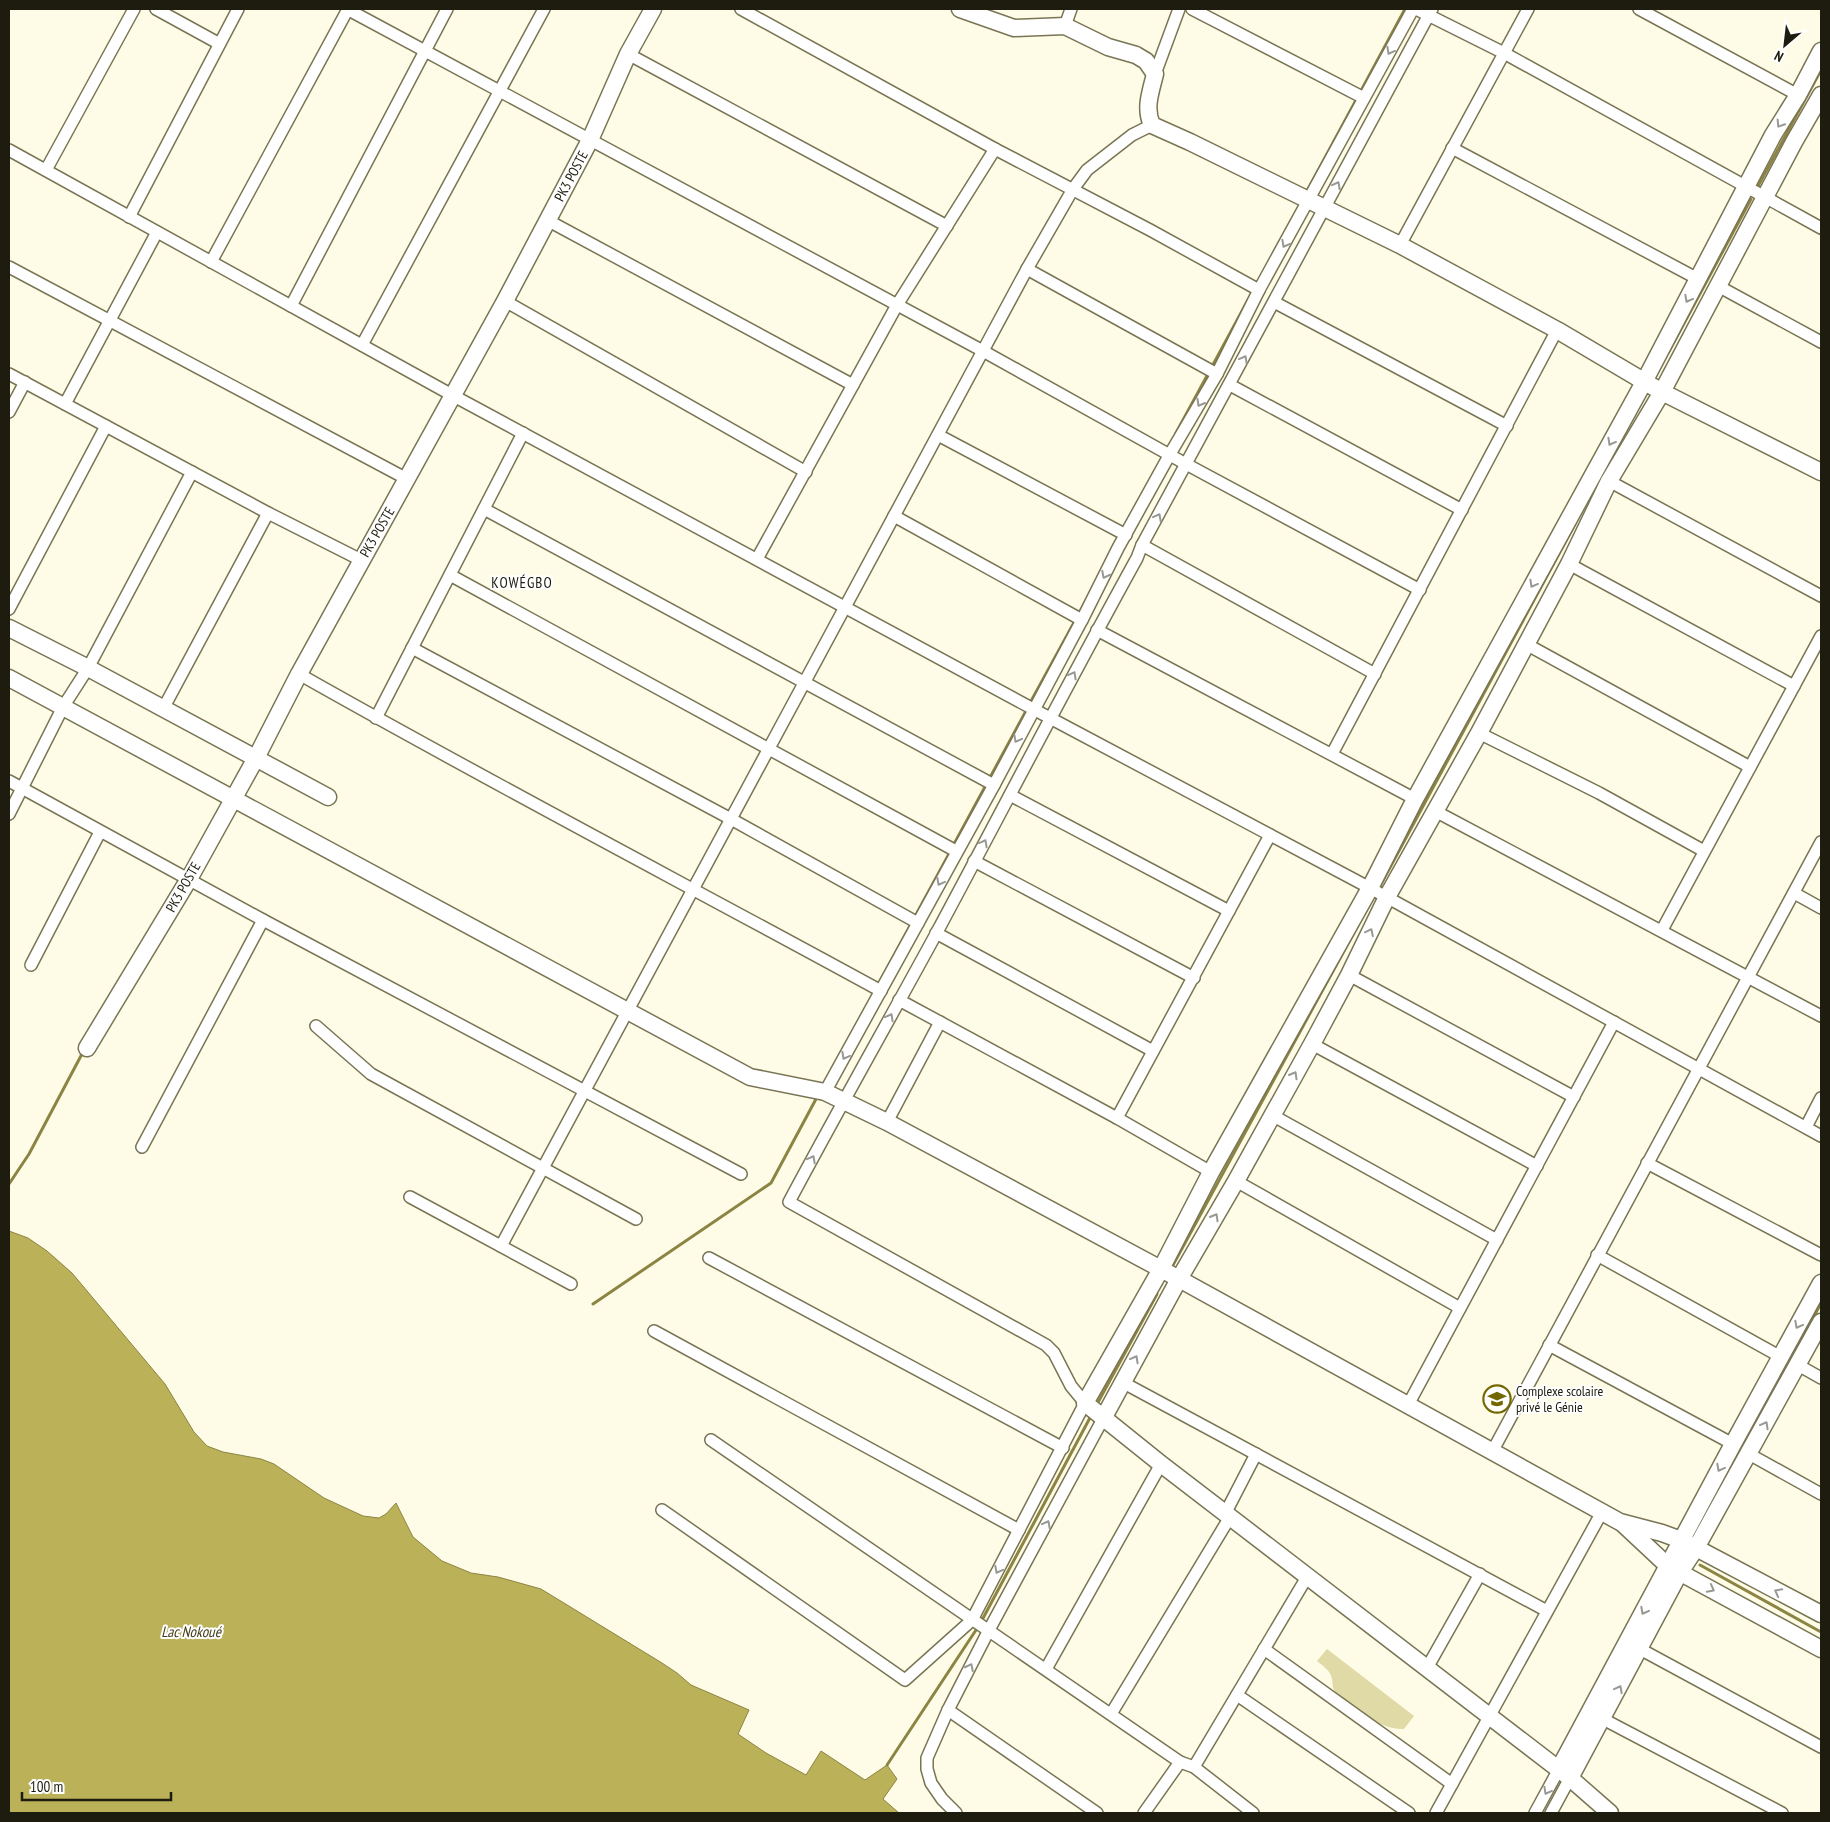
<svg xmlns="http://www.w3.org/2000/svg" width="1830" height="1822" font-family="'PT Sans Narrow',sans-serif">
  <rect width="100%" height="100%" fill="#fefce6"/>
  <path fill="#e0daa6" d="M1327,1649L1414,1716L1404,1729C1384,1731 1345,1707 1334,1690C1332,1686 1333,1683 1332,1679C1331,1671 1323,1666 1317,1661Z"/>
  <polygon fill="#bbb159" stroke="#8c8442" points="9,1231 28,1238 47,1251 72,1273 165,1384 194,1432 207,1446 223,1452 261,1459 274,1464 324,1498 363,1516 379,1518 386,1514 396,1503 413,1537 442,1561 471,1573 498,1577 541,1589 662,1663 677,1673 691,1685 749,1710 738,1734 766,1753 806,1775 821,1751 865,1780 887,1765 897,1779 883,1799 899,1813 9,1813"/>
  <g fill="none" stroke-linecap="round" stroke-linejoin="round">
    <g stroke="#8c8442" stroke-width="3">
      <polyline points="1757,188 1821,70"/>
      <polyline points="1306,193 1405,9"/>
      <polyline points="1668,353 1751,199"/>
      <polyline points="1176,433 1248,300"/>
      <polyline points="1030,703 1088,597"/>
      <polyline points="953,846 1027,709"/>
      <polyline points="1380,886 1575,524"/>
      <polyline points="878,985 950,852"/>
      <polyline points="9,1184 29,1154 83,1052"/>
      <polyline points="1173,1265 1357,927"/>
      <polyline points="593,1304 771,1183 816,1099"/>
      <polyline points="1795,1352 1821,1303"/>
      <polyline points="1096,1406 1157,1294"/>
      <polyline points="1700,1565 1821,1632"/>
      <polyline points="981,1622 1092,1414"/>
      <polyline points="887,1765 976,1630"/>
    </g>
    <g stroke="#797554" stroke-width="14">
      <g id="street">
        <polyline points="156,9 218,43"/>
        <polyline points="347,9 983,351 1186,464 1420,590"/>
        <polyline points="741,9 995,149 1150,230 1259,290"/>
        <polyline points="1192,9 1364,98"/>
        <polyline points="1416,9 1504,53 1821,228"/>
        <polyline points="1639,9 1798,95"/>
        <polyline points="1065,26 1071,9"/>
        <polyline points="628,54 947,226"/>
        <polyline points="1155,74 1179,9"/>
        <polyline points="1452,148 1698,279"/>
        <polyline points="9,150 452,395 1050,718 1370,888 1821,1136"/>
        <polyline points="46,170 134,9"/>
        <polyline points="129,217 238,9"/>
        <polyline points="547,220 853,385"/>
        <polyline points="1400,245 1528,9"/>
        <polyline points="211,262 348,9"/>
        <polyline points="9,267 407,479"/>
        <polyline points="1027,269 1217,374"/>
        <polyline points="1718,286 1821,342"/>
        <polyline points="505,301 806,472"/>
        <polyline points="1274,302 1507,426"/>
        <polyline points="291,306 447,9"/>
        <polyline points="362,345 544,9"/>
        <polyline points="9,374 268,513 361,560"/>
        <polyline points="1230,385 1462,510"/>
        <polyline points="65,404 157,232"/>
        <polyline points="9,412 25,382"/>
        <polyline points="938,435 1126,535"/>
        <polyline points="1609,481 1821,596"/>
        <polyline points="484,509 994,785"/>
        <polyline points="894,516 1082,620"/>
        <polyline points="1142,545 1375,674"/>
        <polyline points="757,559 897,305 995,149"/>
        <polyline points="1569,564 1794,686"/>
        <polyline points="450,575 956,851"/>
        <polyline points="9,609 106,426"/>
        <polyline points="1097,630 1415,799"/>
        <polyline points="1526,644 1750,767"/>
        <polyline points="412,648 731,819 918,923"/>
        <path d="M299,674C491,783 687,885 881,991"/>
        <polyline points="163,709 268,513"/>
        <polyline points="376,718 523,433"/>
        <polyline points="1479,733 1599,793 1704,851"/>
        <polyline points="1332,754 1557,330"/>
        <polyline points="9,781 263,920 741,1174"/>
        <polyline points="1010,795 1229,911"/>
        <polyline points="1435,811 1821,1016"/>
        <polyline points="9,814 63,707 88,668 192,472"/>
        <polyline points="974,861 1194,978"/>
        <polyline points="1794,893 1821,908"/>
        <polyline points="1662,930 1821,636"/>
        <polyline points="936,933 1153,1051"/>
        <polyline points="31,965 100,832"/>
        <polyline points="1349,975 1574,1097"/>
        <polyline points="899,1000 1117,1118 1211,1172"/>
        <polyline points="316,1026 371,1074 636,1219"/>
        <polyline points="1312,1044 1537,1166"/>
        <polyline points="825,1092 994,785 1082,620 1118,548 1170,454 1217,374 1259,290 1413,9"/>
        <polyline points="1272,1115 1497,1240"/>
        <polyline points="1117,1118 1270,835"/>
        <polyline points="887,1122 940,1022"/>
        <polyline points="1806,1127 1821,1098"/>
        <polyline points="142,1147 263,920"/>
        <polyline points="1647,1163 1821,1255"/>
        <polyline points="1236,1181 1460,1308"/>
        <polyline points="410,1197 571,1284"/>
        <polyline points="501,1246 1027,269 1073,189 1087,170 1132,135 1152,125"/>
        <polyline points="1597,1255 1781,1357"/>
        <polyline points="709,1258 1063,1448"/>
        <polyline points="654,1331 1019,1530"/>
        <polyline points="1549,1345 1733,1444"/>
        <polyline points="1798,1365 1821,1378"/>
        <polyline points="1122,1382 1547,1611"/>
        <polyline points="1408,1405 1614,1022"/>
        <polyline points="711,1440 1180,1762 1194,1767 1253,1813"/>
        <polyline points="1492,1452 1821,842"/>
        <polyline points="1749,1454 1821,1494"/>
        <path d="M662,1510L905,1680L972,1620L1085,1403L1071,1386L1054,1353L1046,1345L789,1202C837,1112 887,1024 936,934C1003,809 1068,683 1137,558L1142,545L1432,9"/>
        <polyline points="1225,1514 1256,1454"/>
        <polyline points="1264,1649 1452,1784"/>
        <polyline points="1640,1649 1821,1747"/>
        <polyline points="1427,1668 1480,1574"/>
        <polyline points="1046,1669 1161,1464"/>
        <polyline points="1237,1695 1409,1813"/>
        <polyline points="948,1710 1097,1813"/>
        <polyline points="1111,1714 1230,1517"/>
        <polyline points="1603,1719 1782,1813"/>
        <polyline points="1194,1767 1307,1577"/>
        <polyline points="956,1813 942,1799 931,1783 927,1769 927,1758 948,1710 989,1630 1104,1417"/>
        <polyline points="1144,1813 1180,1762"/>
        <polyline points="1436,1813 1602,1512"/>
        <polyline points="1535,1813 1559,1769"/>
        <polyline points="1551,1813 1570,1778"/>
      </g>
    </g>
    <g stroke="#797554" stroke-width="19">
      <g id="secondary">
        <path d="M960,9L1014,28L1065,26L1108,47L1136,55L1146,61L1155,74C1151,91 1144,108 1152,125L1190,142L1400,245L1557,330L1662,392L1821,472"/>
        <polyline points="9,628 88,668 328,797"/>
        <polyline points="9,678 750,1077 825,1092 887,1122 1161,1269 1620,1522 1662,1533 1681,1540 1821,1614"/>
        <polyline points="87,1048 189,879 256,758 299,674 505,301 590,140 628,54 653,9"/>
        <polyline points="1104,1417 1179,1279 1236,1181 1312,1044 1349,975 1387,897 1479,733 1569,564 1609,481 1662,392 1794,142 1821,95"/>
        <polyline points="1622,1523 1668,1566 1821,1649"/>
        <polyline points="1559,1769 1733,1444 1821,1283"/>
        <polyline points="1570,1778 1680,1572 1696,1548 1821,1322"/>
        <polyline points="1610,1813 1570,1778 1161,1464 1085,1403 1161,1269 1211,1172 1370,888 1415,799 1644,382 1773,135 1798,95 1821,51"/>
      </g>
    </g>
    <use href="#street" stroke="#fff" stroke-width="11"/>
    <use href="#secondary" stroke="#fff" stroke-width="16"/>
  </g>
  <defs><path id="oneway-chevron" d="M-2-3.5L2.5 0L-2 3.5" fill="none" stroke-width="1.6" stroke-linecap="round" stroke-linejoin="round" transform="scale(1.25)"/></defs>
  <g stroke="#999993">
    <use href="#oneway-chevron" transform="translate(1390 51) rotate(119)"/>
    <use href="#oneway-chevron" transform="translate(1780 124) rotate(122)"/>
    <use href="#oneway-chevron" transform="translate(1337 185) rotate(-62)"/>
    <use href="#oneway-chevron" transform="translate(1285 244) rotate(119)"/>
    <use href="#oneway-chevron" transform="translate(1688 299) rotate(118)"/>
    <use href="#oneway-chevron" transform="translate(1244 359) rotate(-61)"/>
    <use href="#oneway-chevron" transform="translate(1200 403) rotate(120)"/>
    <use href="#oneway-chevron" transform="translate(1611 442) rotate(119)"/>
    <use href="#oneway-chevron" transform="translate(1158 517) rotate(-62)"/>
    <use href="#oneway-chevron" transform="translate(1105 575) rotate(117)"/>
    <use href="#oneway-chevron" transform="translate(1533 584) rotate(119)"/>
    <use href="#oneway-chevron" transform="translate(1073 675) rotate(-61)"/>
    <use href="#oneway-chevron" transform="translate(1017 739) rotate(118)"/>
    <use href="#oneway-chevron" transform="translate(984 843) rotate(-61)"/>
    <use href="#oneway-chevron" transform="translate(940 882) rotate(118)"/>
    <use href="#oneway-chevron" transform="translate(1370 932) rotate(-64)"/>
    <use href="#oneway-chevron" transform="translate(890 1017) rotate(-61)"/>
    <use href="#oneway-chevron" transform="translate(845 1056) rotate(119)"/>
    <use href="#oneway-chevron" transform="translate(1294 1075) rotate(-60)"/>
    <use href="#oneway-chevron" transform="translate(812 1159) rotate(-62)"/>
    <use href="#oneway-chevron" transform="translate(1215 1217) rotate(-60)"/>
    <use href="#oneway-chevron" transform="translate(1798 1325) rotate(118)"/>
    <use href="#oneway-chevron" transform="translate(1135 1359) rotate(-61)"/>
    <use href="#oneway-chevron" transform="translate(1765 1425) rotate(-61)"/>
    <use href="#oneway-chevron" transform="translate(1720 1468) rotate(118)"/>
    <use href="#oneway-chevron" transform="translate(1047 1524) rotate(-62)"/>
    <use href="#oneway-chevron" transform="translate(998 1570) rotate(118)"/>
    <use href="#oneway-chevron" transform="translate(1711 1589) rotate(28)"/>
    <use href="#oneway-chevron" transform="translate(1778 1592) rotate(-152)"/>
    <use href="#oneway-chevron" transform="translate(1644 1611) rotate(118)"/>
    <use href="#oneway-chevron" transform="translate(970 1667) rotate(-63)"/>
    <use href="#oneway-chevron" transform="translate(1619 1689) rotate(-62)"/>
    <use href="#oneway-chevron" transform="translate(1547 1791) rotate(119)"/>
  </g>
  <defs>
    <g id="school-ring" transform="scale(1.4375)"><circle r="9.5" fill="#fff" stroke="#726800" stroke-width="1.5"/><path d="M0-5L7-2L0 1L-7-2ZM-4 1L0 2.5L4 1V4Q0 6-4 4Z" fill="#726800"/></g>
  </defs>
  <g fill-rule="evenodd">
    <use href="#school-ring" x="1497" y="1399"/>
  </g>
  <g text-anchor="middle" stroke-width="4" stroke-linejoin="round" paint-order="stroke">
    <g font-size="14" fill="#1d1c0e" stroke="#fff">
      <text transform="translate(571 176) rotate(-62)" y="5">PK3 POSTE</text>
      <text transform="translate(377 532) rotate(-60)" y="5">PK3 POSTE</text>
      <text transform="translate(183 887) rotate(-60)" y="5">PK3 POSTE</text>
    </g>
    <g font-size="14" fill="#1d1c0e" stroke="#fff" text-anchor="start">
      <text x="1516" y="1396">Complexe scolaire<tspan x="1516" dy="16">privé le Génie</tspan></text>
    </g>
    <g font-size="15" letter-spacing="1" fill="#1d1c0e" stroke="#fff">
      <text x="522" y="588">KOWÉGBO</text>
    </g>
    <g font-size="15" font-style="italic" fill="#423e18" stroke="#fff">
      <text x="191" y="1637">Lac Nokoué</text>
    </g>
  </g>
  <rect width="1830" height="1822" fill="none" stroke="#1d1c0e" stroke-width="20"/>
  <g transform="translate(1785 45) rotate(208)" stroke="#ffffff" stroke-width="4" paint-order="stroke">
  <path d="M0-4L9 19L0 12L-9 19Z" fill="#1d1c0e"/>
  <text y="-8" font-size="14" font-weight="bold" text-anchor="middle" fill="#1d1c0e">N</text>
  </g>
  <path d="M22 1792v8h149v-8" fill="none" stroke="#1d1c0e" stroke-width="2.5"/>
  <text x="30" y="1792" font-size="15" fill="#1d1c0e" stroke="#ffffff" stroke-width="4" paint-order="stroke">100 m</text>
</svg>
